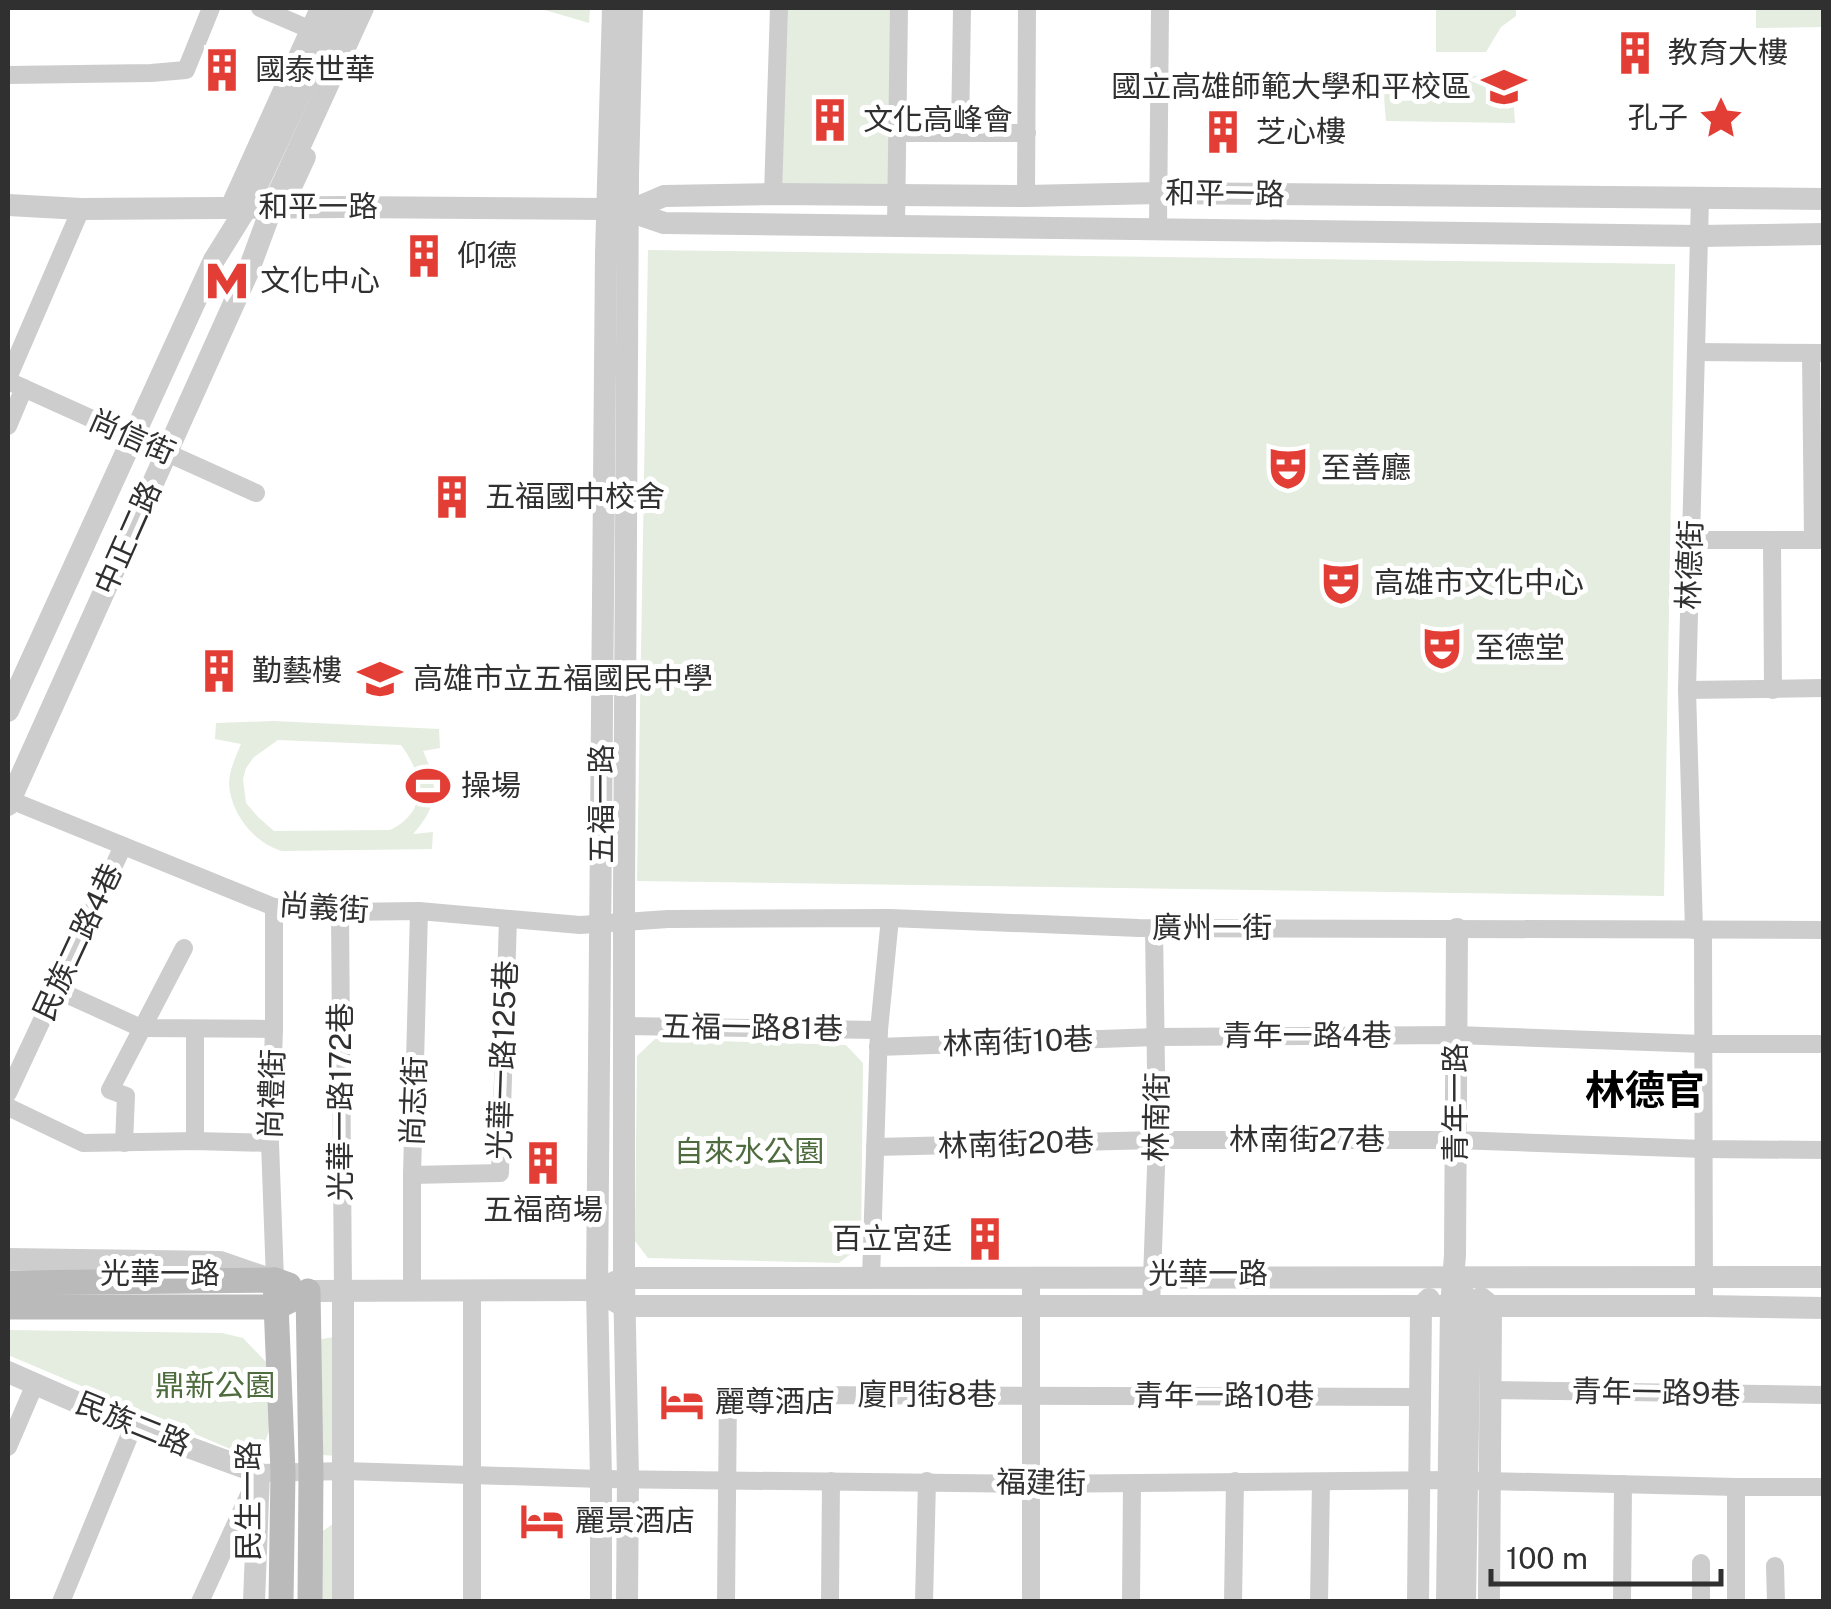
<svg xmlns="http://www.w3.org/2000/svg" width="1831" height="1609" font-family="'Public Sans','Noto Sans TC',sans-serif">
  <rect width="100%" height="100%" fill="#fff"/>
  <g fill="#e4eddf" fill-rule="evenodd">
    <polygon points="538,8 590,8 589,23"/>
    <polygon points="783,8 892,8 889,188 778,186"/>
    <polygon points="1436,8 1516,8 1516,16 1501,27 1486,52 1436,52"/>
    <polygon points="1756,8 1823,8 1823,27 1756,28"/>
    <path d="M1394,72L1395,101L1433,100V75L1486,76C1490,90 1499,102 1514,107L1515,123L1386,121C1385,104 1380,83 1394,72Z"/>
    <polygon points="648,250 1675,264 1664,896 637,881"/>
    <path d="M274,721L439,729L440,748L423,751C439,785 439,805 413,834L433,832L432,849L282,851C254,843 231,814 229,784C229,771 236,756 241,744L215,739L216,723ZM278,740L401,745C424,775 429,811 390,830L274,831L258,817L246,803L243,779L246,768L254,757Z"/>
    <polygon points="655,1039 846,1045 863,1063 861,1246 839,1263 648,1258 635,1241 637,1056"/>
    <path d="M8,1330L222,1333L243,1338L268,1364C269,1383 276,1432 262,1445C256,1451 248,1452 240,1453L8,1355Z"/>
    <polygon points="334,1337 336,1456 323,1455 318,1348 322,1339"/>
    <polygon points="334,1523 340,1601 321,1602 323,1531"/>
  </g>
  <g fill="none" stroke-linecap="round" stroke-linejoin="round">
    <g stroke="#cdcdcd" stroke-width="18">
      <polyline points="260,8 309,29"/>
      <polyline points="8,75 151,73 186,70 211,8"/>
      <polyline points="897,133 1027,133"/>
      <polyline points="960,133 962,8"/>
      <polyline points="773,194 779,8"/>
      <polyline points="1026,196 1027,8"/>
      <polyline points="229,207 319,8"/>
      <polyline points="284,207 307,157"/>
      <polyline points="896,225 899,8"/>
      <polyline points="1158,229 1160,8"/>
      <polyline points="1696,352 1823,353"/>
      <polyline points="1811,353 1813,540"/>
      <polyline points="8,378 81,209"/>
      <polyline points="8,381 256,493"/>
      <polyline points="8,426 24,388"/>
      <polyline points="1691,540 1824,540"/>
      <polyline points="1772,541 1773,690"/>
      <polyline points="1687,690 1824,688"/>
      <polyline points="8,799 274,907 340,912 419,911 580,925 668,919 890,918 1139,928 1824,930"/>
      <polyline points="274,907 274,1029 270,1143 275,1280"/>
      <polyline points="340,912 343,1291"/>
      <polyline points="1694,930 1687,690 1700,199"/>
      <polyline points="1703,930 1704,1306"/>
      <polyline points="55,989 141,1028 274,1029"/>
      <polyline points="625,1026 879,1030"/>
      <polyline points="878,1047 1157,1037 1456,1035 1703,1044 1824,1044"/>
      <polyline points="8,1093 123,846"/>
      <polyline points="8,1107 83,1143 195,1141 270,1143"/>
      <polyline points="195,1141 195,1030"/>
      <polyline points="124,1143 126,1096 110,1090 184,948"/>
      <polyline points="875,1147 1157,1140 1456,1140 1703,1149 1824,1150"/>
      <polyline points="412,1175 500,1173 508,919"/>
      <polyline points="871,1278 879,1030 890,918"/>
      <polyline points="412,1291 412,1175 419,911"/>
      <polyline points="472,1291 472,1602"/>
      <polyline points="1151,1306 1157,1140 1154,928"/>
      <polyline points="1489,1390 1824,1395"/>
      <polyline points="8,1447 35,1384"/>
      <polyline points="1736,1487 1736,1602"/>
      <polyline points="1775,1566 1776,1602"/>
      <polyline points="61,1602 133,1427"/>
      <polyline points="200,1602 259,1473 345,1471 601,1479 1031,1484 1449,1480 1736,1487 1824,1487"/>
      <polyline points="726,1602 728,1395 1418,1397"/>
      <polyline points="830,1602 831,1481"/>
      <polyline points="924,1602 927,1481"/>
      <polyline points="1031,1602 1031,1278"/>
      <polyline points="1131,1602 1132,1484"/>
      <polyline points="1233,1602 1235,1481"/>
      <polyline points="1319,1602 1321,1482"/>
      <polyline points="1622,1602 1623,1484"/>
      <polyline points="1701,1602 1701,1563"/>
    </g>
    <g stroke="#cdcdcd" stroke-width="22">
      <polyline points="8,205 81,209 342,207 607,209 629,211 664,223 1699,236 1824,234"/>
      <polyline points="629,211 664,196 773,194 1026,196 1159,193 1824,199"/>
      <polyline points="8,711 214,260 247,207 340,8"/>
      <polyline points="8,805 248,272 272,207 363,8"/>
      <polyline points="8,1259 220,1262 267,1278"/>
      <polyline points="308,1291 597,1290 624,1278 1824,1277"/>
      <polyline points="343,1291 343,1602"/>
      <polyline points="1463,1293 1470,1306 1465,1602"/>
      <polyline points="1481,1298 1491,1306 1489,1602"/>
      <polyline points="613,1300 624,1306 1704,1306 1824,1308"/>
      <polyline points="8,1372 133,1427 259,1473 254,1602"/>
      <polyline points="601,1602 601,1479 597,1290 606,254 613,8"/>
      <polyline points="627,1602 628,1479 624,1278 624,895 628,175 632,8"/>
      <polyline points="1418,1602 1421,1307 1429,1299"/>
      <polyline points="1447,1602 1451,1306 1455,1255 1457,929"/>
    </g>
    <g stroke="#bababa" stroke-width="25">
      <polyline points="275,1280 283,1472 281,1602"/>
      <polyline points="8,1283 275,1280 289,1285"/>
      <polyline points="308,1291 311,1472 310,1602"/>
      <polyline points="8,1307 277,1307 291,1300"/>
    </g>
  </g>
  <defs>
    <g id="building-bare" transform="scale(3.45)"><path d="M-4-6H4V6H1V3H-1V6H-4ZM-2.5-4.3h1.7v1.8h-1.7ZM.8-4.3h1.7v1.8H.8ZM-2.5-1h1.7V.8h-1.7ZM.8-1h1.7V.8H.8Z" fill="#e33e36" stroke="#fff" stroke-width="2.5" paint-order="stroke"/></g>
    <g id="university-bare" transform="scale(3.45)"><path d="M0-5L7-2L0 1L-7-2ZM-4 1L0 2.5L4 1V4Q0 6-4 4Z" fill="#e33e36" stroke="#fff" stroke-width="2.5" paint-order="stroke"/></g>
    <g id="sight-bare" transform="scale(3.45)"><path d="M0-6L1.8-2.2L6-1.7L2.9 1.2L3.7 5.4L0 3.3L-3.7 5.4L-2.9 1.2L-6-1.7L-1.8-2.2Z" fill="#e33e36" stroke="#fff" stroke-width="2.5" paint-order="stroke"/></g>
    <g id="metro-bare" transform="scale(3.45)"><path d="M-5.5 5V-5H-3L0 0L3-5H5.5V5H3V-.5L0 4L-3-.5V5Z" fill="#e33e36" stroke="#fff" stroke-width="2.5" paint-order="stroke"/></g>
    <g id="theatre-bare" transform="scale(3.45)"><path d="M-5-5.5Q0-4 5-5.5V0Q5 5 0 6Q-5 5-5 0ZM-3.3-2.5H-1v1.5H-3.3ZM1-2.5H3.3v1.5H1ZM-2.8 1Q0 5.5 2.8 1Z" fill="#e33e36" stroke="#fff" stroke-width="2.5" paint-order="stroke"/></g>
    <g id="school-bare" transform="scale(3.45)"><path d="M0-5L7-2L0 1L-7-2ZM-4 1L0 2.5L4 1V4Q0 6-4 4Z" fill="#e33e36" stroke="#fff" stroke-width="2.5" paint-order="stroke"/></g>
    <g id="stadium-bare" transform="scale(3.45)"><path d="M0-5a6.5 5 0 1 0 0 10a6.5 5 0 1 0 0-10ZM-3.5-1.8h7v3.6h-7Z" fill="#e33e36" stroke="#fff" stroke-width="2.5" paint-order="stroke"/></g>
    <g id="hotel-bare" transform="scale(3.45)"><path d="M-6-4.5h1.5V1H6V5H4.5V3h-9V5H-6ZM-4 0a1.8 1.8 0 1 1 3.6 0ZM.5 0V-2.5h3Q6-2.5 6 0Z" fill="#e33e36" stroke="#fff" stroke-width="2.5" paint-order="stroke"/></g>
  </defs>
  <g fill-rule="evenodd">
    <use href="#building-bare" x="1635" y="53"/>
    <use href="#building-bare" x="222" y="70"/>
    <use href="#university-bare" x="1504" y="87"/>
    <use href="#sight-bare" x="1721" y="118"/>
    <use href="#building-bare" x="830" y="120"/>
    <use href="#building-bare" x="1223" y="132"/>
    <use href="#building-bare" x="424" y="256"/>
    <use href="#metro-bare" x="227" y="281"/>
    <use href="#theatre-bare" x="1288" y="468"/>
    <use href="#building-bare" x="452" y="497"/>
    <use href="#theatre-bare" x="1341" y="583"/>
    <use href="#theatre-bare" x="1442" y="648"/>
    <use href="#building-bare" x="219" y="671"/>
    <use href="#school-bare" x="380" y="679"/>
    <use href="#stadium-bare" x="428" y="786"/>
    <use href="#building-bare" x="543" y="1163"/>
    <use href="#building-bare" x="985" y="1239"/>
    <use href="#hotel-bare" x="682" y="1402"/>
    <use href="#hotel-bare" x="542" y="1521"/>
  </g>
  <g text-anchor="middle" stroke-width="10" stroke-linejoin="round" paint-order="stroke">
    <g font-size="30" fill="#303030" stroke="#fff" text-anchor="start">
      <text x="1668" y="63">教育大樓</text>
      <text x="255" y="80">國泰世華</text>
      <text x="1471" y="97" text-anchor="end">國立高雄師範大學和平校區</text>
      <text x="1688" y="128" text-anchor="end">孔子</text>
      <text x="863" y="130">文化高峰會</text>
      <text x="1256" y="142">芝心樓</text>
      <text x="457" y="266">仰德</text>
      <text x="260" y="291">文化中心</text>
      <text x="1321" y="478">至善廳</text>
      <text x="485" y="507">五福國中校舍</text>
      <text x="1374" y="593">高雄市文化中心</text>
      <text x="1475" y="658">至德堂</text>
      <text x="252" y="681">勤藝樓</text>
      <text x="413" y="689">高雄市立五福國民中學</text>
      <text x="461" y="796">操場</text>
      <text x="543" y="1220" text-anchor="middle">五福商場</text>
      <text x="952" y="1249" text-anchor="end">百立宮廷</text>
      <text x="715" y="1412">麗尊酒店</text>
      <text x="575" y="1531">麗景酒店</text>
    </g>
    <g font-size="30" fill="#303030" stroke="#fff">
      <text transform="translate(1225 194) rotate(1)" y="10">和平一路</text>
      <text x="318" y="217">和平一路</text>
      <text transform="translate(132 437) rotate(24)" y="10">尚信街</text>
      <text transform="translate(128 538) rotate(-66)" y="10">中正二路</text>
      <text transform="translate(1690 565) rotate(-88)" y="10">林德街</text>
      <text transform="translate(602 804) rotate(-90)" y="10">五福一路</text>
      <text transform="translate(324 908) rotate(4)" y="10">尚義街</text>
      <text x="1212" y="938">廣州一街</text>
      <text transform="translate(78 942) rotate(-65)" y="10">民族二路4巷</text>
      <text transform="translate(752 1028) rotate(1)" y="10">五福一路81巷</text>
      <text x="1307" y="1046">青年一路4巷</text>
      <text transform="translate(1018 1042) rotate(-2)" y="10">林南街10巷</text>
      <text transform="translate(503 1060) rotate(-88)" y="10">光華一路125巷</text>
      <text transform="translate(272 1094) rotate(-88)" y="10">尚禮街</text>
      <text transform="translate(414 1101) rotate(-88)" y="10">尚志街</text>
      <text transform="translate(341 1102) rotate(-90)" y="10">光華一路172巷</text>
      <text transform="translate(1456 1103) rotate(-90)" y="10">青年一路</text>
      <text transform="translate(1157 1117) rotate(-89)" y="10">林南街</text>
      <text x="1307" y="1150">林南街27巷</text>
      <text transform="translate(1016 1144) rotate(-2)" y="10">林南街20巷</text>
      <text x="160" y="1284">光華一路</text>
      <text x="1208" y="1284">光華一路</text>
      <text transform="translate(1656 1393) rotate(1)" y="10">青年一路9巷</text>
      <text x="927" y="1405">廈門街8巷</text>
      <text x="1224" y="1406">青年一路10巷</text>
      <text transform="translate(133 1424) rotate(22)" y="10">民族二路</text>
      <text transform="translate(1041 1483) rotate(1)" y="10">福建街</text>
      <text transform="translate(249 1501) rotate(-90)" y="10">民生一路</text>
    </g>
    <g font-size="30" fill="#4e6c3e" stroke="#fff">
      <text x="749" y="1162">自來水公園</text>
      <text x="215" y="1396">鼎新公園</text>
    </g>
    <g font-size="40" font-weight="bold" fill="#000" stroke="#fff">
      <text x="1645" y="1104">林德官</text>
    </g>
  </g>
  <rect width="1831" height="1609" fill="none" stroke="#303030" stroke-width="20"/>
  <path d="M1491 1569v15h230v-15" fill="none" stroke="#303030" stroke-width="5"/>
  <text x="1506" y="1569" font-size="30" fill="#303030" stroke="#ffffff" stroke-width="8" paint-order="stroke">100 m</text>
</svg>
